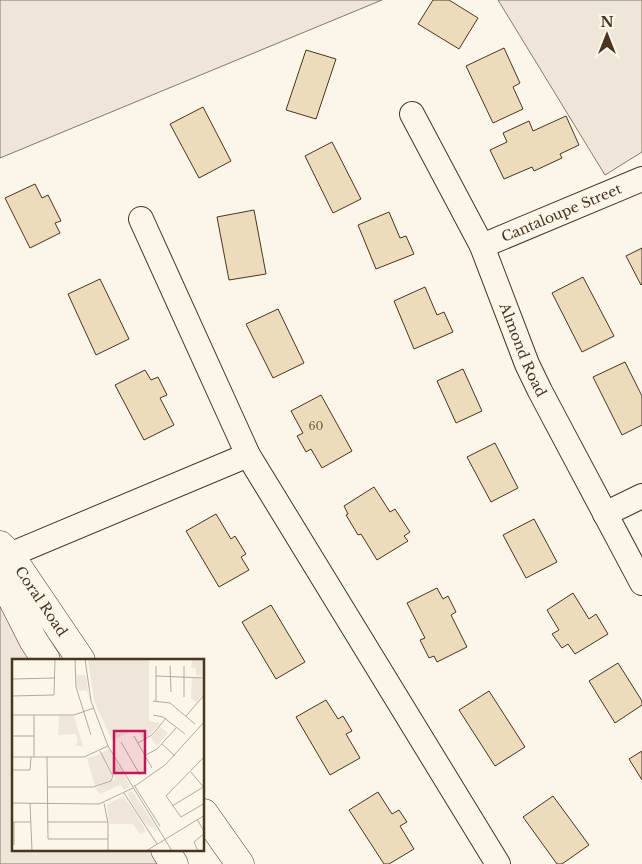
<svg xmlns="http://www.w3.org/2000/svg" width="642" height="864" font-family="'Libre Baskerville',serif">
  <rect width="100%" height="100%" fill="#fbf6e9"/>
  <g fill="#ede6d9" stroke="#887966">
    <polygon points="0,0 382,0 0,158"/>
    <polygon points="498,0 642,0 642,152 605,175"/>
    <polygon points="0,597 38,660 14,660 14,850 154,850 163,864 0,864"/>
  </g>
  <g fill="#ecdcbc" stroke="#4a3520">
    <polygon points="433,0 449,0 478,18 459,49 418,24"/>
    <polygon points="504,48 520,83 513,87 523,109 493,123 466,66"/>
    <polygon points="306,50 336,59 316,119 286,110"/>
    <polygon points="203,107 231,161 199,178 170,124"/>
    <polygon points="566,116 579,145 560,154 562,158 534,171 532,167 504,179 490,150 507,142 503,133 529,121 533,131"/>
    <polygon points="332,142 361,199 333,213 305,156"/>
    <polygon points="35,184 42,198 48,195 61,221 55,223 60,233 30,248 5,198"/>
    <polygon points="254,210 266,274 229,280 217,217"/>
    <polygon points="389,212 400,238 406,236 414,254 376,269 358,225"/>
    <polygon points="642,248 642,284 641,285 626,256"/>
    <polygon points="583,277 614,336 582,352 552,293"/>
    <polygon points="100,279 129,339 96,355 68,294"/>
    <polygon points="425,287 437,315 444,312 453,332 414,349 394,301"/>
    <polygon points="278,309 304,363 273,378 246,324"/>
    <polygon points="625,362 642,396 642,425 622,435 593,377"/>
    <polygon points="463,369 482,411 456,423 437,381"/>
    <polygon points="145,370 151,380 158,377 167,395 160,398 174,425 144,440 115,385"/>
    <polygon points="321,395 352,451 322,468 311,449 306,452 297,436 303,433 291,411"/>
    <polygon points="495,443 518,488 491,502 467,457"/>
    <polygon points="374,487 390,512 395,509 410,532 404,536 408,541 377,560 361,534 358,535 346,515 348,514 344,506"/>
    <polygon points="216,514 231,539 235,536 246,554 241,557 249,570 219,587 186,531"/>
    <polygon points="534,519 557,562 526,578 503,535"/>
    <polygon points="437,588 443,599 448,596 456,612 451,615 467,647 437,662 434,656 429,658 420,640 425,638 407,603"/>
    <polygon points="573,593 589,619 596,614 608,634 575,654 568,644 562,648 552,634 559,630 547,610"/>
    <polygon points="271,605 305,662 276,679 242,622"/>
    <polygon points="618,663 642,701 642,705 615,723 589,681"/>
    <polygon points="489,691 525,747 495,766 459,710"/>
    <polygon points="326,700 338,719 343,716 352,731 346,734 360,758 330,775 296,717"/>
    <polygon points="642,751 642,780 629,759"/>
    <polygon points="378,792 392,814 399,810 407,822 400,826 414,849 389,864 384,864 349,810"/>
    <polygon points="553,796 589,845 562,864 557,864 523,817"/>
  </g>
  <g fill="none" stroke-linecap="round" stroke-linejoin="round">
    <g stroke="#4a3520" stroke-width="26">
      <g id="street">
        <path id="s1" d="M412,114L482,246L527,364L540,391L642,583"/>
        <polyline points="141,219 248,455 498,864"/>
        <path id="s2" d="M482,246L642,179"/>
        <polyline points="605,514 642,496"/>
        <polyline points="0,559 248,455"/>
      </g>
    </g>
    <g stroke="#4a3520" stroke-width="29">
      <g id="secondary">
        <path id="s3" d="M0,545L10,555L81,660"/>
        <polyline points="0,575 33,640 46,660"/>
        <polyline points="204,813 240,864"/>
        <polyline points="165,850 174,864"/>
      </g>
    </g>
    <use href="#street" stroke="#fbf6e9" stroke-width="24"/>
    <use href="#secondary" stroke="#fbf6e9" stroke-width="28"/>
  </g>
  <g text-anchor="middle" stroke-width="4" stroke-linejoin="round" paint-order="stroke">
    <g font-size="11" fill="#725f47">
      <text x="316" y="430">60</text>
    </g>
    <g font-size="14" fill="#4a3520" stroke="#fbf6e9">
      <text dy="5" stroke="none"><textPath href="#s2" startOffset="86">Cantaloupe Street</textPath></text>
      <text dy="5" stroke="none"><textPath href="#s1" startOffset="261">Almond Road</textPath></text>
      <text dy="5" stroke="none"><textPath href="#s3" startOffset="70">Coral Road</textPath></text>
    </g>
  </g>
  <g transform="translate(12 659)">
    <rect width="192" height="192" fill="#fbf6e9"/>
    <path d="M76,0L137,1V62L148,64L137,77L132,80L125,70L100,81L82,42ZM180,1H192V18L184,16V9H179ZM74,16L77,40L75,31L67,32L64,25L65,16ZM180,18L192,21V34L184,43L179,39ZM47,57H62L71,87H63L66,83L64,75L46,76ZM148,68L156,74L145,87L139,79ZM97,90L118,127L112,131L107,123L108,126L88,135L83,129L104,120L89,94ZM89,95L101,117L98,122L83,127L75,99ZM118,132L121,133L145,170L142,172L143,169L136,167L129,159L115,135ZM111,137L123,153L134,172L128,175L121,165H97L95,146Z" fill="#ede6d9"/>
    <path fill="none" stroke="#b4a999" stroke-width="1" d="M63,0L64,28L79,76M73,0L79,42L96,87L160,192M158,7L159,33M172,7V38M144,17L193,19M0,20L43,19M0,37L42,36L43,0M141,42L158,44L183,65M144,42V7M0,56H62L82,49M22,56V98M141,56L151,58L173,75M174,57L193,35M0,77H22M122,77L140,109M109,83L128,116M126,84L140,76L154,59M150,85L163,97M132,97L145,90L164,69M193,97L154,137L169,158L193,144M0,98H72L96,87M35,98L36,180H96M0,111H18L19,98M179,113L193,130M122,126L148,167M123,127L153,106L193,62M36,128H81L99,122L101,117L88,92M112,134L145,185M0,144L87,145L121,129M18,144L20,192M92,144L96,164V192M160,147L193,127M185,160L193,174M0,163H18M35,163H96M2,186V163M134,192L193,156M186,192L182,183L193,174"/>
    <path fill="#c2185b" fill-opacity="0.15" stroke="#c2185b" stroke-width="2.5" d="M102,72H133V114H102Z"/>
    <rect width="192" height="192" fill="none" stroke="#4a3520" stroke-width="2.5"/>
  </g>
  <g transform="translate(607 35)" stroke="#fbf6e9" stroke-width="4" paint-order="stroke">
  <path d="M0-4L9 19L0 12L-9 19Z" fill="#4a3520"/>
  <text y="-8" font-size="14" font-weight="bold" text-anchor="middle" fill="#4a3520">N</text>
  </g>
</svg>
